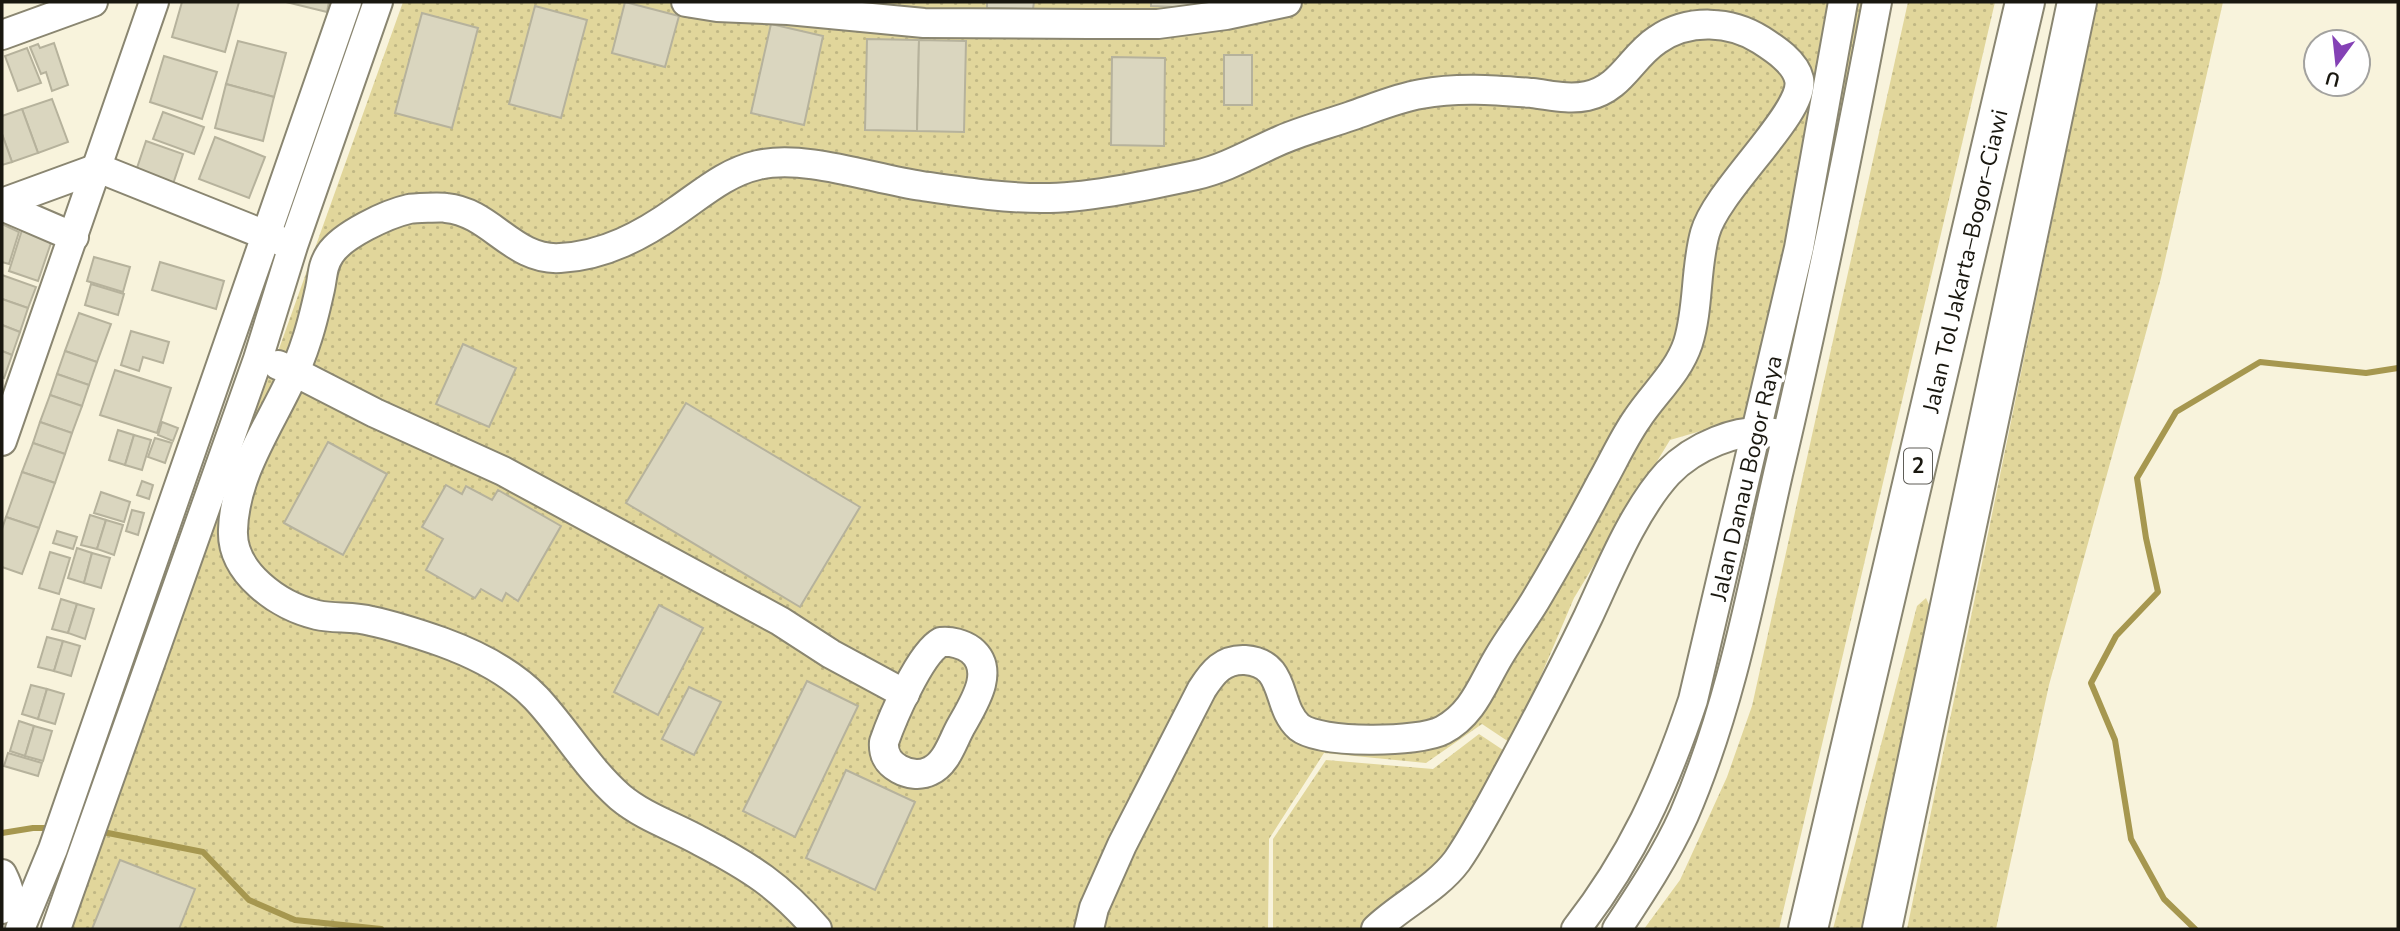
<svg xmlns="http://www.w3.org/2000/svg" width="2400" height="931" font-family="'Nunito Sans',sans-serif">
  <defs>
    <pattern id="grass-dots" width="8" height="8" patternUnits="userSpaceOnUse" patternTransform="scale(1.75)"><rect width="8" height="8" fill="#e1d69b"/><path d="M2 2h.1M6 6h.1" fill="none" stroke="#c0b784" stroke-width="1.8" stroke-linecap="round"/></pattern>
  </defs>
  <rect width="100%" height="100%" fill="#f8f3dc"/>
  <g fill="url(#grass-dots)">
    <polygon points="403,2 1872,2 1794,404 1670,440 1574,598 1512,744 1482,724 1426,763 1324,753 1269,839 1268,929 69,929 148,698 275,360"/>
    <polygon points="1908,2 1995,2 1779,929 1644,929 1680,880 1727,777 1752,706"/>
    <polygon points="2097,2 2223,2 2161,278 2049,685 1996,929 1907,929"/>
    <polygon points="1926,598 1930,607 1864,929 1833,929 1917,606"/>
    <polygon points="1479,734 1506,752 1450,858 1393,929 1273,929 1273,839 1326,760 1433,769"/>
  </g>
  <g fill="none" stroke-linecap="round" stroke-linejoin="round">
    <g stroke="#a6974f" stroke-width="6">
      <polyline points="98,831 203,852 249,900 295,920 381,929"/>
      <polyline points="2,833 33,828 53,828"/>
      <polyline points="2195,929 2164,899 2131,839 2115,740 2091,683 2116,636 2158,592 2146,538 2137,478 2176,412 2260,362 2366,373 2398,368"/>
    </g>
  </g>
  <g fill="#dad6bf" stroke="#b6b29c" stroke-width="2">
    <polygon points="182,2 239,2 225,52 172,37"/>
    <polygon points="286,2 329,2 327,12"/>
    <polygon points="625,2 679,16 665,67 612,53"/>
    <polygon points="987,2 1034,2 1033,9 987,8"/>
    <polygon points="1151,2 1199,2 1199,8 1151,6"/>
    <polygon points="535,6 587,20 561,118 509,104"/>
    <polygon points="422,13 478,28 452,128 395,113"/>
    <polygon points="771,24 823,36 804,125 751,113"/>
    <polygon points="867,39 919,40 917,131 865,130"/>
    <polygon points="919,40 966,41 964,132 917,131"/>
    <polygon points="238,41 286,53 274,97 226,84"/>
    <polygon points="54,43 68,85 52,91 46,72 41,74 30,47 38,44 40,48"/>
    <polygon points="27,48 41,83 18,91 5,56"/>
    <rect x="1224" y="55" width="28" height="50"/>
    <polygon points="164,56 217,72 202,119 150,102"/>
    <polygon points="1112,57 1165,58 1164,146 1111,145"/>
    <polygon points="226,84 274,97 263,141 215,128"/>
    <polygon points="52,99 68,142 38,153 22,109"/>
    <polygon points="22,109 38,153 12,162 2,134 2,116"/>
    <polygon points="163,112 204,127 194,154 153,139"/>
    <polygon points="2,134 12,162 2,165"/>
    <polygon points="215,137 265,157 249,198 199,179"/>
    <polygon points="146,141 183,154 172,187 135,174"/>
    <polygon points="2,224 19,232 9,264 2,262 2,264"/>
    <polygon points="22,230 52,240 38,281 9,271"/>
    <polygon points="94,257 130,267 123,292 87,281"/>
    <polygon points="160,262 224,281 216,309 152,290"/>
    <polygon points="2,275 36,287 28,308 2,299"/>
    <polygon points="91,284 124,294 118,315 85,305"/>
    <polygon points="2,299 28,308 20,332 2,325"/>
    <polygon points="79,313 111,324 97,362 65,351"/>
    <polygon points="2,325 20,332 12,355 2,351"/>
    <polygon points="131,331 169,342 163,363 143,357 139,371 121,365"/>
    <polygon points="463,344 516,368 489,427 436,404"/>
    <polygon points="2,351 12,355 4,378 2,377"/>
    <polygon points="65,351 97,362 89,385 57,374"/>
    <polygon points="115,370 171,388 157,433 100,415"/>
    <polygon points="57,374 89,385 82,406 50,395"/>
    <polygon points="50,395 82,406 72,433 40,422"/>
    <polygon points="686,403 860,507 800,607 626,503"/>
    <polygon points="40,422 72,433 65,454 33,443"/>
    <polygon points="162,422 178,428 173,441 158,435"/>
    <polygon points="118,430 134,435 125,465 109,460"/>
    <polygon points="134,435 151,440 142,470 125,465"/>
    <polygon points="155,438 172,443 165,463 148,457"/>
    <polygon points="328,442 387,474 343,555 284,523"/>
    <polygon points="33,443 65,454 55,483 22,472"/>
    <polygon points="22,472 55,483 39,528 6,517"/>
    <polygon points="142,481 153,485 149,499 137,495"/>
    <polygon points="446,485 462,494 466,486 492,500 498,490 561,526 518,601 506,593 502,601 481,589 475,598 426,570 443,539 422,527"/>
    <polygon points="101,492 130,502 124,522 94,513"/>
    <polygon points="132,510 144,513 138,535 126,531"/>
    <polygon points="90,515 106,520 97,549 81,545"/>
    <polygon points="6,517 39,528 22,574 2,567 2,529"/>
    <polygon points="106,520 123,525 114,555 97,549"/>
    <polygon points="57,531 77,537 73,549 53,543"/>
    <polygon points="77,548 92,553 84,583 68,578"/>
    <polygon points="50,552 70,558 59,594 39,588"/>
    <polygon points="92,553 110,558 101,588 84,583"/>
    <polygon points="61,599 77,604 68,633 52,629"/>
    <polygon points="77,604 94,609 85,639 68,633"/>
    <polygon points="659,605 703,628 658,715 614,692"/>
    <polygon points="47,637 63,641 54,671 38,667"/>
    <polygon points="63,641 80,646 71,676 54,671"/>
    <polygon points="807,681 858,706 795,837 743,811"/>
    <polygon points="31,685 47,689 38,719 22,714"/>
    <polygon points="689,687 721,702 694,755 662,739"/>
    <polygon points="47,689 64,694 55,724 38,719"/>
    <polygon points="19,721 34,726 25,756 10,751"/>
    <polygon points="34,726 52,731 43,761 25,756"/>
    <polygon points="8,753 42,763 38,776 4,766"/>
    <polygon points="846,770 915,802 875,890 806,858"/>
    <polygon points="120,860 195,889 179,929 92,929"/>
  </g>
  <g fill="none" stroke-linecap="round" stroke-linejoin="round">
    <g stroke="#8a8671" stroke-width="32">
      <g id="minor">
        <polyline points="686,2 717,7 788,10 924,23 1089,24 1158,24 1226,15 1287,2"/>
        <polyline points="2,35 93,2"/>
        <polyline points="2,203 98,168 283,242"/>
        <polyline points="2,206 74,237"/>
        <polyline points="278,365 295,372 375,413 503,471 780,621 831,654 905,694"/>
        <polyline points="2,441 154,2"/>
        <path d="M941,642C951,641 963,644 971,650C997,671 972,706 960,728C952,743 946,764 930,771C920,776 908,774 899,769C888,763 883,754 884,742C892,719 920,653 941,642Z"/>
        <path d="M2,874C8,886 14,898 2,909"/>
        <polyline points="20,929 53,849 347,2"/>
        <polyline points="56,929 258,359 293,246 378,2"/>
        <path d="M817,929C780,886 750,867 700,841C673,826 644,817 620,797C587,768 566,730 536,698C512,673 475,654 442,642C419,634 395,626 371,621C353,616 334,619 317,615C278,606 231,572 233,530C235,462 286,406 306,342C312,325 316,307 320,289C323,275 322,266 330,254C342,235 387,214 409,209C413,208 442,207 446,208C491,212 513,261 560,258C604,256 643,235 678,210C704,192 727,172 758,165C805,154 873,179 922,186C963,192 1008,199 1050,198C1093,197 1154,184 1196,175C1227,168 1253,152 1281,140C1304,130 1328,124 1351,116C1374,108 1397,98 1421,94C1458,87 1494,90 1532,93C1550,95 1568,100 1587,96C1621,89 1631,57 1657,40C1689,18 1731,21 1761,40C1775,49 1795,62 1799,79C1807,111 1717,189 1705,233C1695,269 1699,308 1688,343C1678,373 1654,393 1637,419C1623,439 1613,462 1601,483C1581,521 1560,559 1538,596C1526,617 1510,637 1498,658C1482,685 1473,714 1443,730C1419,743 1320,744 1299,727C1275,706 1288,663 1245,660C1223,659 1213,672 1202,689L1122,845L1094,908L1089,929"/>
        <path d="M1376,929C1401,905 1436,889 1457,861C1477,832 1493,800 1510,769C1537,719 1563,669 1588,617C1609,572 1634,510 1668,473C1693,447 1738,427 1774,433"/>
        <path d="M1576,929C1632,857 1664,787 1693,700L1799,248L1843,2"/>
        <path d="M1617,929C1641,893 1666,855 1684,815C1731,706 1752,589 1778,474C1815,317 1847,160 1877,2"/>
      </g>
    </g>
    <g stroke="#8a8671" stroke-width="42">
      <g id="highway">
        <polyline points="1808,929 2025,2"/>
        <polyline points="1882,929 2077,2"/>
      </g>
    </g>
    <use href="#minor" stroke="#fff" stroke-width="28"/>
    <use href="#highway" stroke="#fff" stroke-width="38"/>
  </g>
  <g text-anchor="middle" stroke-width="7" stroke-linejoin="round" paint-order="stroke">
    <rect fill="#fff" stroke="#5e5d57" stroke-width="2" x="1904" y="448.5" width="28" height="35" rx="5"/>
    <g font-size="21" font-weight="bold" fill="#19170f">
      <text x="1918" y="473">2</text>
    </g>
    <g font-size="23" fill="#19170f" stroke="#fff">
      <text transform="translate(1965 261) rotate(-77)" y="8">Jalan Tol Jakarta–Bogor–Ciawi</text>
      <text transform="translate(1746 478) rotate(-77)" y="8">Jalan Danau Bogor Raya</text>
    </g>
  </g>
  <rect width="2400" height="931" fill="none" stroke="#19170f" stroke-width="7"/>
  <g transform="translate(2337 63) rotate(195)"><circle r="33" fill="#ffffff" stroke="#a3a29f" stroke-width="2"/>
  <path d="M0-5L12 26L0 18L-12 26Z" fill="#8441b5"/>
  <text y="-10" font-size="19" font-weight="bold" text-anchor="middle" fill="#19170f">U</text>
  </g>
</svg>
